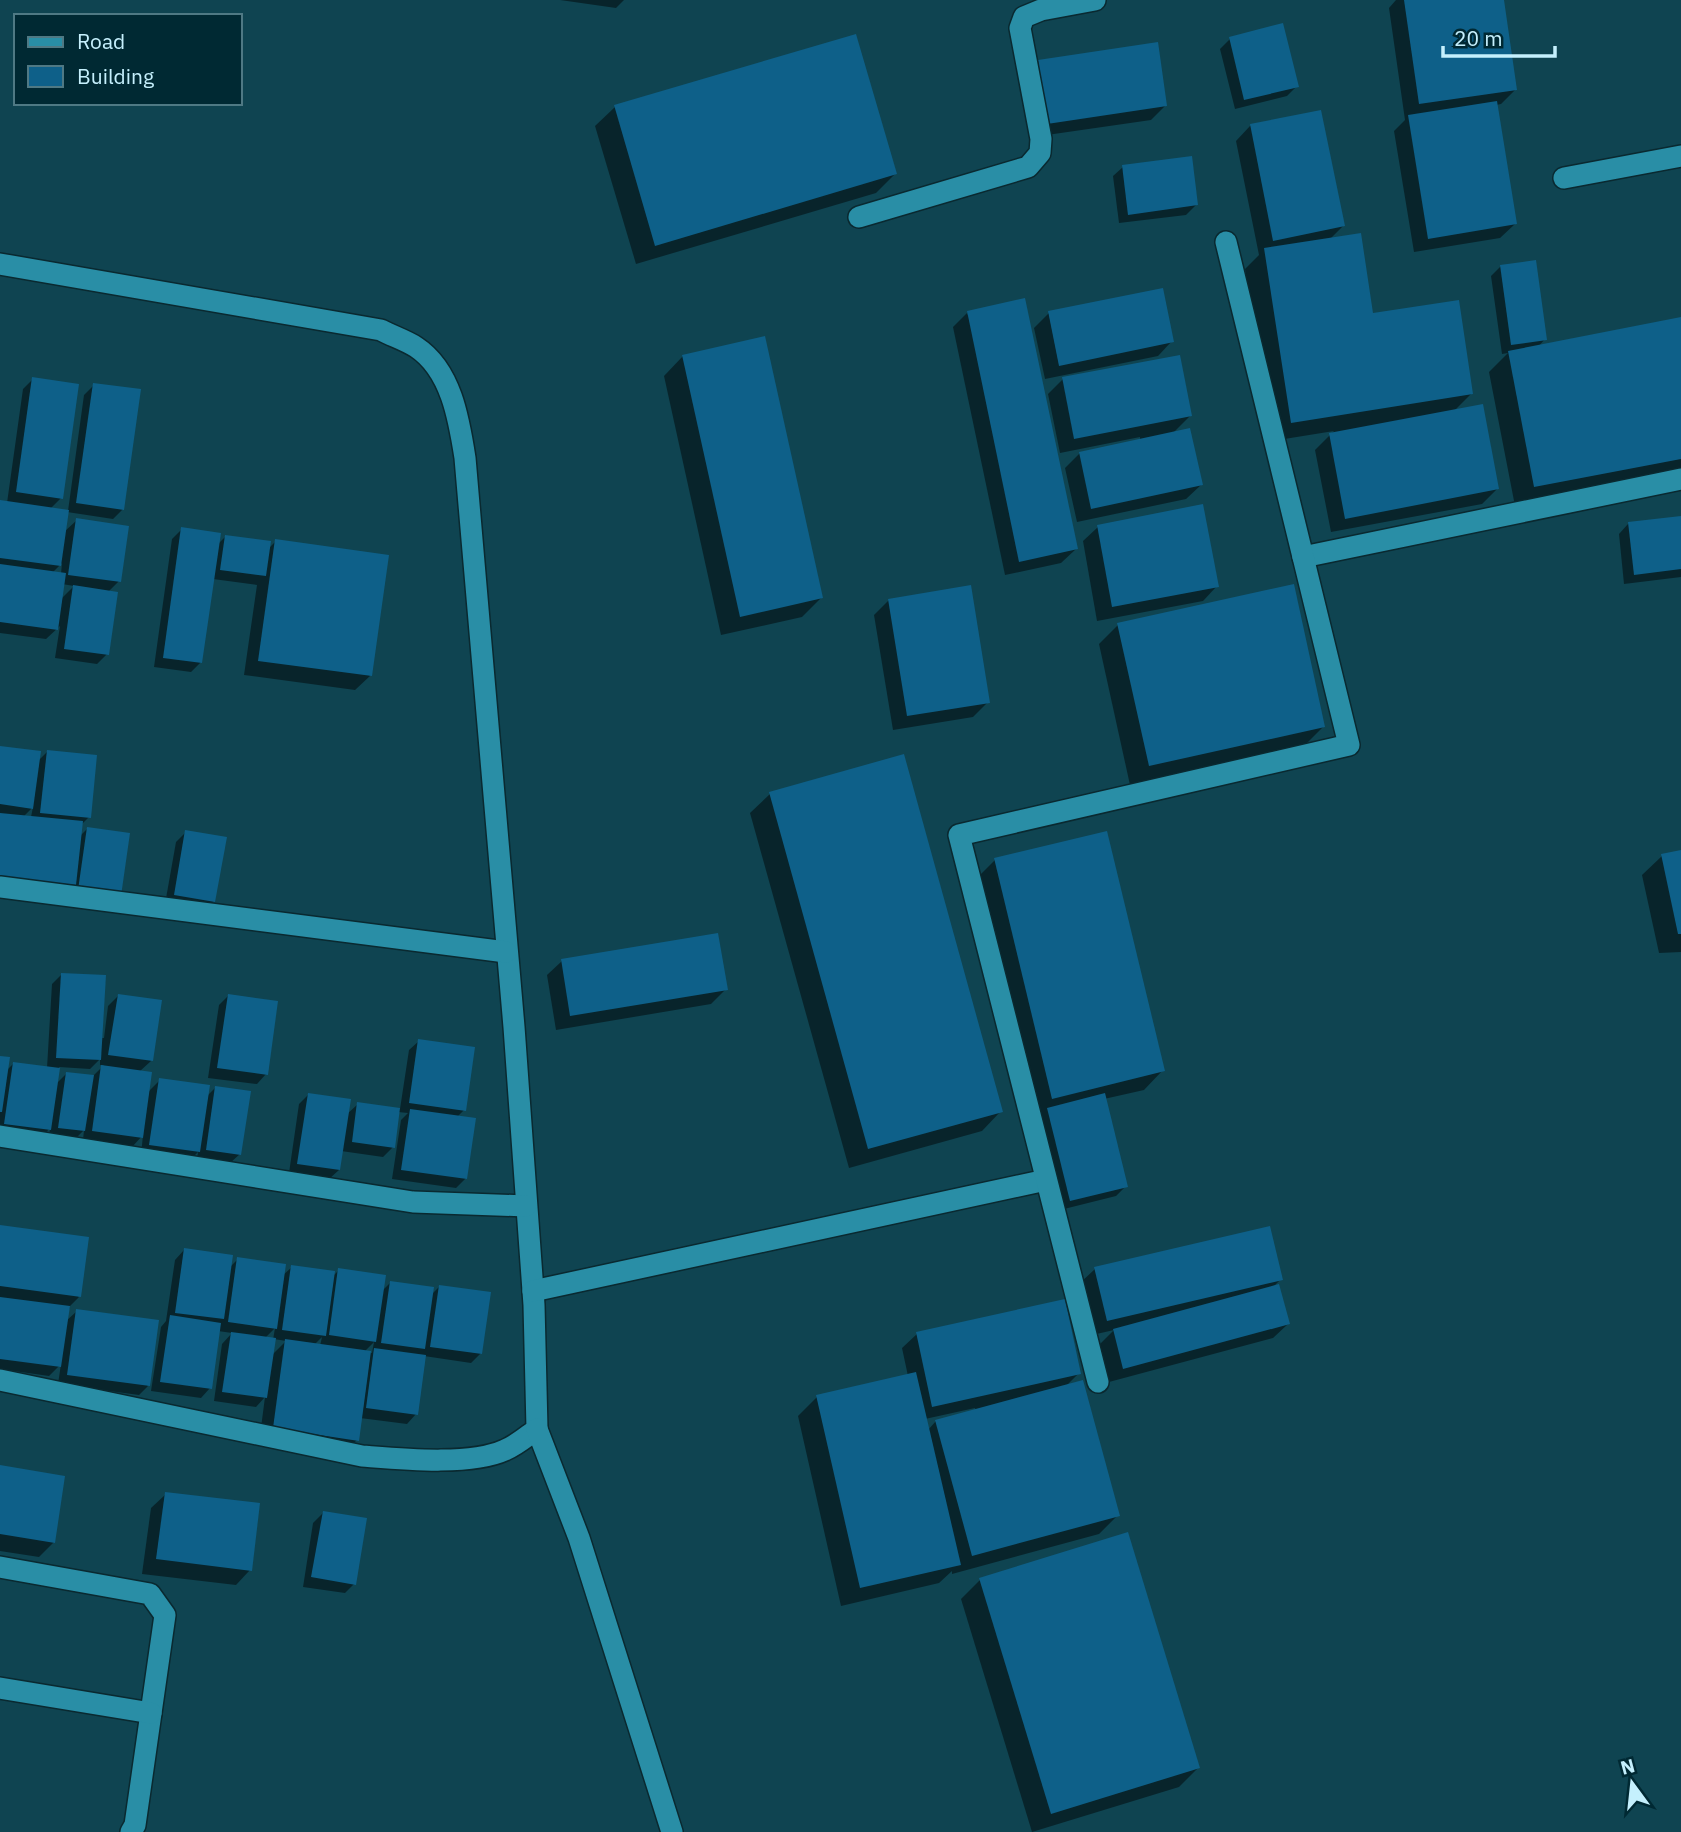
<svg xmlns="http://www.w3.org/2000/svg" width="1681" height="1832" font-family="'IBM Plex Sans',sans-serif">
  <rect width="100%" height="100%" fill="#0f4451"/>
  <g fill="#0007" fill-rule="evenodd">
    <polygon points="560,0 624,0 616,8"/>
    <polygon points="1396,0 1503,0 1516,89 1501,104 1496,105 1515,224 1500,238 1414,252 1394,131 1405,120 1389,8"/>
    <polygon points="1230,39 1297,86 1287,96 1235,109 1220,49"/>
    <polygon points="1039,61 1166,105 1151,120 1033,137 1024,76"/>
    <polygon points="615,107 895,174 876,193 636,264 595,126"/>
    <polygon points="1320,112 1343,226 1329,240 1372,315 1471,394 1453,412 1497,489 1482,504 1331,532 1315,450 1334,431 1272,441 1245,269 1259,255 1236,141 1250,126"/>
    <polygon points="1123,167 1196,205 1186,215 1119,223 1113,176"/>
    <polygon points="1501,266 1545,339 1538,347 1681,319 1681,473 1515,506 1489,372 1508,353 1502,354 1491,276"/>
    <polygon points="967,313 1076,549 1061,563 1005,575 953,327"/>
    <polygon points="1049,313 1172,341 1158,356 1045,379 1034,328"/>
    <polygon points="683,356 821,598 802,617 721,635 664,376"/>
    <path d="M33,379L61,498L50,509L68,511L84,395L94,385L123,509L113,519L67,512L64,532L77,520L119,581L108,592L107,654L97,664L55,658L60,626L46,639L0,633V502L7,503L23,389ZM62,563L61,574L52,573ZM62,584L74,586L60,600Z"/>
    <polygon points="1063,379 1190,416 1172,434 1201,485 1186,499 1077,522 1065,468 1080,453 1140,441 1140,437 1060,453 1048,394"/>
    <polygon points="1681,518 1681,577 1624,584 1619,534 1628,524"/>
    <polygon points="1098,527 1217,586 1203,601 1097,621 1083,541"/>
    <polygon points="182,529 217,545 226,536 269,548 276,541 370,676 355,690 244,675 257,585 213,579 201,662 191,672 154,667 172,539"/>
    <polygon points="889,600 988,702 973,717 893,730 874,615"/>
    <polygon points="1118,625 1323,727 1304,746 1130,785 1099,644"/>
    <path d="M0,747L38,761L47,752L89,817L81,825L80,836L87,829L120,895L0,892ZM33,807L31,817H23Z"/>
    <polygon points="770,794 1001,1111 982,1131 849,1168 750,813"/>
    <polygon points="186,832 214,901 204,911 165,904 176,842"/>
    <polygon points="1681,852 1681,952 1659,953 1642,875 1662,856"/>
    <polygon points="995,860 1163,1070 1144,1090 1104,1099 1126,1186 1116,1196 1060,1210 1038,1119 1042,1115 1033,1117 976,879"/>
    <polygon points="562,961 726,989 711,1004 556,1030 547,975"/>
    <path d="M62,974L101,1038H104L108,1006L118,996L151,1061L139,1072L148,1092L160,1080L206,1097L215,1088L240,1154L230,1163L197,1159L198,1152L189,1161L141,1155L143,1135L132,1147L83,1140L84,1130L74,1140L49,1137L50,1128L40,1139L0,1134V1057L6,1071L13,1064L47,1068L52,984ZM100,1059V1065H104L92,1077L66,1074L56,1084L59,1067L90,1069Z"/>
    <polygon points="228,996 266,1074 257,1084 208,1078 219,1005"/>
    <polygon points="419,1041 464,1110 457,1117 466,1178 456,1188 392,1179 401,1120 408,1113 398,1112 393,1147 383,1157 341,1151 339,1170 329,1179 289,1173 299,1104 308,1095 346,1115 358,1104 400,1109 409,1050"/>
    <polygon points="0,1227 79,1297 70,1306 65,1322 77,1311 148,1386 139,1395 58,1384 61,1364 49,1376 0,1369"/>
    <path d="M184,1250L229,1268L238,1259L282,1276L292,1267L332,1277L339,1270L382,1291L391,1282L431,1295L439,1287L481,1353L471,1363L424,1356L416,1414L407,1424L360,1418L357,1440L342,1454L259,1443L265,1397L256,1407L214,1401L222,1344L232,1333L218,1331L210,1388L201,1398L151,1391L161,1327L166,1321L175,1260ZM275,1328L273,1340L265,1338ZM322,1337L320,1346L314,1345ZM274,1339L286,1341L271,1356ZM374,1342L372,1353L364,1352Z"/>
    <polygon points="1095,1269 1281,1279 1272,1288 1288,1324 1273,1338 1109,1382 1099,1345 1114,1330 1092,1335 1080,1283"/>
    <path d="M917,1334L1079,1373L1066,1386L1118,1515L1099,1534L952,1574V1571L939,1583L841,1606L798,1416L817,1397L908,1376L902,1348ZM975,1408L976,1411L936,1421L928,1430L925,1419Z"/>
    <polygon points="0,1467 54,1542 39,1557 0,1551"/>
    <polygon points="166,1494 250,1570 236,1585 142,1574 151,1508"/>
    <polygon points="323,1513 354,1584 345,1593 303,1587 313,1523"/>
    <polygon points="980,1580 1198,1768 1179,1787 1032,1832 961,1599"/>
  </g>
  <g fill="#0e6089">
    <polygon points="1404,0 1504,0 1517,90 1419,104"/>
    <polygon points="1283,23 1299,87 1244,100 1229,37"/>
    <polygon points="856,34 897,174 655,246 614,105"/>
    <polygon points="1158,42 1167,106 1047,124 1038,60"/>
    <polygon points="1497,101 1517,224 1428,239 1408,115"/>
    <polygon points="1321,110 1345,226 1273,241 1250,124"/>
    <polygon points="1192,156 1198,205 1128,215 1122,165"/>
    <polygon points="1361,233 1373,313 1459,300 1473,394 1291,423 1264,248"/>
    <polygon points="1536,260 1547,340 1511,345 1500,265"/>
    <polygon points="1163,288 1174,342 1059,366 1048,311"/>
    <polygon points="1025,298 1078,549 1019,562 967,311"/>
    <polygon points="1681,317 1681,459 1534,487 1508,351"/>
    <polygon points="765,336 823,598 740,617 682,355"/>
    <polygon points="1180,355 1192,416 1074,439 1062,377"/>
    <polygon points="32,377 79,384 63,499 16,492"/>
    <polygon points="93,383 141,389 124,510 76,503"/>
    <polygon points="1483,404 1499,489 1345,519 1329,433"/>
    <polygon points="1190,428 1203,485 1091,509 1079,452"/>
    <polygon points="0,500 69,510 61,566 0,558"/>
    <polygon points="1203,504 1219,587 1112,607 1097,525"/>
    <polygon points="1681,516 1681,569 1634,575 1628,522"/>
    <polygon points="76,518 129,526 121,582 68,575"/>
    <polygon points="181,527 221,533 202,663 163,658"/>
    <polygon points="225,535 271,541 266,576 220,570"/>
    <polygon points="275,539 389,555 372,676 258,661"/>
    <polygon points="0,564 66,573 58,630 0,622"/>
    <polygon points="1294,584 1325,727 1149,766 1117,623"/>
    <polygon points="73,585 118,592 109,655 64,649"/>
    <polygon points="971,585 990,703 907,716 888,599"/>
    <polygon points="0,746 41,751 33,809 0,804"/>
    <polygon points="47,750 97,755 91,818 40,813"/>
    <polygon points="904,754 1003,1112 868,1149 769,792"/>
    <polygon points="0,813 83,821 76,885 0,877"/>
    <polygon points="87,827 130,833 121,896 78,890"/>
    <polygon points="185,830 227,837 215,902 174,895"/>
    <polygon points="1107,831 1165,1071 1052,1099 994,858"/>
    <polygon points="1681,850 1681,934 1678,934 1661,854"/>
    <polygon points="718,933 728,990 570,1016 561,959"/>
    <polygon points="61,973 106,975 101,1060 56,1058"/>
    <polygon points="118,994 162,1000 153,1061 108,1055"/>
    <polygon points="228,994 278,1001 268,1075 217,1068"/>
    <polygon points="418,1039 475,1047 466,1111 409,1103"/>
    <polygon points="0,1056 10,1057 2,1112 0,1112"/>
    <polygon points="13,1062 60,1068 51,1130 4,1124"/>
    <polygon points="101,1065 152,1072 143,1138 92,1131"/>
    <polygon points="66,1072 94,1075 85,1131 58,1128"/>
    <polygon points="159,1078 210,1085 200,1152 149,1145"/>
    <polygon points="215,1086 251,1091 241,1155 206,1150"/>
    <polygon points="308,1093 351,1099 340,1170 297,1164"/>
    <polygon points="1105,1093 1128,1187 1070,1201 1047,1108"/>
    <polygon points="357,1102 400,1108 395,1148 352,1142"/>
    <polygon points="410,1109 476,1118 467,1179 401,1170"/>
    <polygon points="0,1225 89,1237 81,1297 0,1286"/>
    <polygon points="1270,1226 1283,1280 1107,1321 1094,1267"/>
    <polygon points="184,1248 233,1255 224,1319 175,1313"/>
    <polygon points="237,1257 286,1264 277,1329 228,1322"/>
    <polygon points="291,1265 335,1271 326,1336 282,1330"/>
    <polygon points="338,1268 386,1275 376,1342 329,1335"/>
    <polygon points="390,1281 434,1287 425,1349 381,1343"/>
    <polygon points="1279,1284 1290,1324 1123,1369 1113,1329"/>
    <polygon points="439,1285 491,1292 482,1354 430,1347"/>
    <polygon points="0,1297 70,1306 61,1367 0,1359"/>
    <polygon points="1065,1299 1081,1374 932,1407 916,1332"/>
    <polygon points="76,1309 159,1320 150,1386 67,1375"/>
    <polygon points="170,1315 221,1323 212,1389 160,1382"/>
    <polygon points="231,1332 276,1338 267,1398 222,1392"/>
    <polygon points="285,1339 371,1351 359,1441 273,1428"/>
    <polygon points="374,1348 426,1355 418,1415 366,1408"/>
    <polygon points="916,1372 961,1565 860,1588 816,1395"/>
    <polygon points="1083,1380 1120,1516 972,1556 935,1420"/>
    <polygon points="0,1465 65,1476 55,1543 0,1534"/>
    <polygon points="165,1492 260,1503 252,1571 156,1559"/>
    <polygon points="323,1511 367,1518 356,1585 311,1577"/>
    <polygon points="1128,1532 1200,1768 1051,1814 979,1578"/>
  </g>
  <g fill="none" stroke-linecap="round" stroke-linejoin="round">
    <g stroke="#0a2930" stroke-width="24">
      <g id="lane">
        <path d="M0,264L381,330C392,336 405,340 416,347C451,370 459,419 465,458L514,1027L534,1305L537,1429C527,1436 517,1445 505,1450C470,1466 401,1459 362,1456L0,1380"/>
        <polyline points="1303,557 1681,479"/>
        <polyline points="0,887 506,952"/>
        <polyline points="0,1136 413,1202 526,1206"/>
        <polyline points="533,1291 1046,1180"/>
        <polyline points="1098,1382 959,835 1349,745 1226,242"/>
        <polyline points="537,1429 579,1538 672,1832"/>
        <polyline points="0,1567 150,1594 165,1615 135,1825 131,1832"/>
        <polyline points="0,1688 151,1713"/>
      </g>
    </g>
    <g stroke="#0a2930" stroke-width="24">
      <g id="street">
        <polyline points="1564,178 1681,156"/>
        <polyline points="859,217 1028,167 1040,153 1041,139 1020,28 1024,17 1041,10 1095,0"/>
      </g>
    </g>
    <use href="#lane" stroke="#298ea6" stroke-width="21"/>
    <use href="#street" stroke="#298ea6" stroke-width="21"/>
  </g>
  <rect x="14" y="14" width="228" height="91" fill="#002933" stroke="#4f7984" stroke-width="2"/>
  <rect x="28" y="37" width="35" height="10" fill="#298ea6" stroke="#4f7984" stroke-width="2"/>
  <text x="77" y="49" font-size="21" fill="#c5f0fd">Road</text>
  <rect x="28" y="66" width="35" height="21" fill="#0e6089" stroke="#4f7984" stroke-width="2"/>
  <text x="77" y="84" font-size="21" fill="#c5f0fd">Building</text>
  <g transform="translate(1632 1783) rotate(345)" stroke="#002933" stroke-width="5" paint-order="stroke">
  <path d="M0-5L12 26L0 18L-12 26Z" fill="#c5f0fd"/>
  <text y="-10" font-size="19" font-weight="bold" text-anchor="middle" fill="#c5f0fd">N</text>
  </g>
  <path d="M1443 46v10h112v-10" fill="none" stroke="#c5f0fd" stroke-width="3.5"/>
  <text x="1454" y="46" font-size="21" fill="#c5f0fd" stroke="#002933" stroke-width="5" paint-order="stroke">20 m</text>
</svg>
